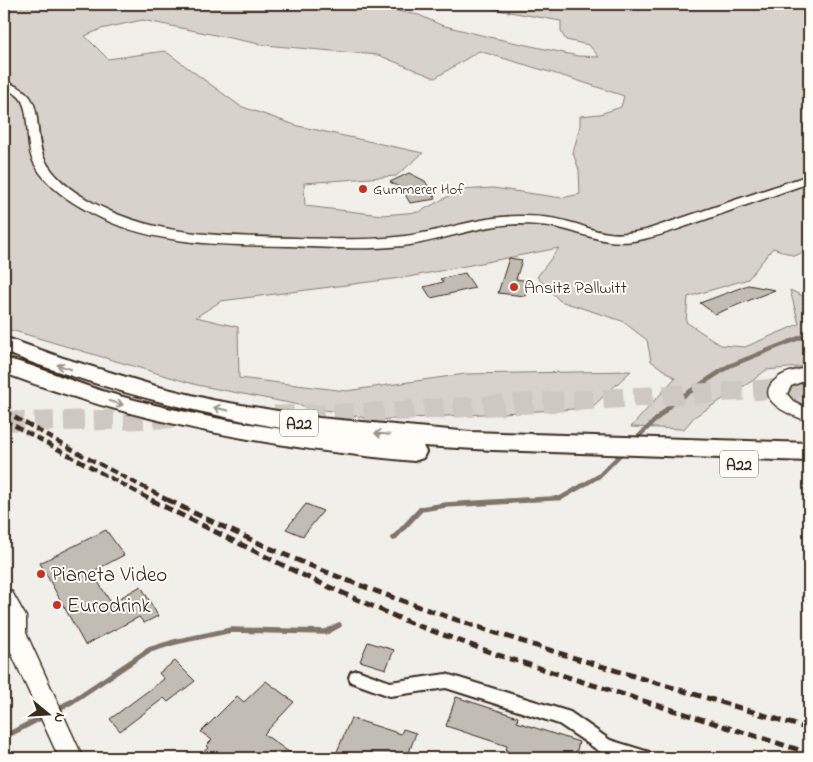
<svg xmlns="http://www.w3.org/2000/svg" width="813" height="762" font-family="'Indie Flower',sans-serif">
  <rect width="100%" height="100%" fill="#f1efea"/>
  <filter id="ink" filterUnits="userSpaceOnUse"><feTurbulence type="fractalNoise" baseFrequency=".02" numOctaves="2"/><feDisplacementMap in="SourceGraphic" scale="10" xChannelSelector="R" yChannelSelector="G"/><feConvolveMatrix kernelMatrix="1 2 1 2 8 2 1 2 1" color-interpolation-filters="sRGB"/></filter>
  <g filter="url(#ink)">
    <g fill="#d7d2cc" stroke="#897e75" fill-rule="evenodd">
      <path d="M4,4H359L419,15L441,25L489,37L578,56L599,57L589,45L566,40L561,32V21L464,4H809V249L795,256L773,248L748,279L688,297L686,322L721,345L745,347L799,324L790,290L809,299V366L766,370L752,381L694,417L684,429L631,427L675,378L651,361L647,340L622,321L560,301L537,277L559,248L408,277L221,301L196,317L238,327L239,378L346,391L465,374L631,371L591,408L376,420L197,385L11,330L4,327ZM142,20L264,45L378,55L435,78L479,51L573,79L624,96L621,107L600,114L580,116V126L573,153L579,170L580,194L562,198L493,188L460,190L419,212L382,215L305,206L304,183L396,176L423,153L298,126L240,106L165,51L108,59L85,36L101,29Z"/>
      <polygon points="809,379 809,408 795,400 792,390 795,386"/>
    </g>
    <g fill="none" stroke-linecap="round" stroke-linejoin="round">
      <g stroke="#80746b" stroke-width="4.5">
        <polyline points="634,441 674,402 729,366 809,334"/>
        <polyline points="506,501 561,498 599,476 625,450"/>
      </g>
      <g stroke="#80746b" stroke-width="5.5">
        <polyline points="394,538 421,509 446,505 527,500"/>
        <polyline points="55,710 71,702 149,650 175,642 231,630 326,632 339,625"/>
        <polyline points="4,737 44,716"/>
      </g>
    </g>
    <g fill="#c1bcb4" stroke="#3b2a1e">
      <polygon points="409,173 425,181 436,199 410,203 402,189 390,182"/>
      <polygon points="509,258 522,260 516,279 529,281 525,296 498,293"/>
      <polygon points="465,273 475,288 431,298 424,287 443,282 440,279"/>
      <polygon points="748,285 775,290 715,314 700,303"/>
      <polygon points="306,504 323,511 303,536 286,529"/>
      <polygon points="106,530 124,555 92,572 111,603 141,586 158,616 144,623 139,617 85,645 40,563"/>
      <polygon points="368,642 394,650 386,669 360,661"/>
      <polygon points="175,661 195,681 168,702 164,698 120,731 110,719 164,679 159,673"/>
      <polygon points="266,681 294,702 264,734 297,758 196,758 208,748 206,746 212,740 201,732 237,696 244,702"/>
      <polygon points="456,697 518,717 517,722 579,742 575,758 528,758 506,751 507,746 446,726"/>
      <polygon points="351,718 401,734 403,729 416,733 407,758 349,758 336,754"/>
    </g>
    <g fill="none" stroke-linecap="round" stroke-linejoin="round">
      <polyline stroke="#cdc8c1" stroke-width="20" stroke-dasharray="20 10" stroke-linecap="butt" points="4,420 29,422 366,413 809,387"/>
      <g stroke="#3b2a1e" stroke-width="4">
        <polygon id="street" points="357,670 390,682 446,674 570,712 610,740 649,752 652,758 615,758 605,755 559,724 446,688 390,696 351,682 349,677 351,672"/>
      </g>
      <g stroke="#3b2a1e" stroke-width="3">
        <g id="secondary">
          <path d="M4,82C49,93 31,125 44,158C53,177 72,191 90,201C154,237 225,236 296,238C332,239 369,241 405,236C444,231 481,216 520,216C537,216 553,217 569,222C582,225 595,232 609,233C621,235 634,232 646,230L809,175V183C775,195 741,207 707,219C683,227 659,237 633,241C606,245 585,234 559,228C546,225 531,224 518,224C479,225 442,241 403,246C365,250 327,248 290,246C228,245 161,246 103,219C77,206 48,190 34,163C24,144 31,112 20,98C16,93 9,91 4,89Z"/>
          <path d="M809,367V379L791,386L787,394L793,401L809,409V421C792,416 748,399 779,377C788,371 799,370 809,367Z"/>
          <polygon points="4,589 12,592 26,617 26,633 83,758 59,758 4,637"/>
        </g>
      </g>
      <g stroke="#3b2a1e" stroke-width="4">
        <path id="highway" d="M4,337L63,358L159,387L212,400L319,418L471,432L809,443V461L493,450L423,446L426,452L423,458L414,461C273,448 137,423 4,373V358C39,366 74,383 109,393C175,412 243,424 311,433C205,416 103,390 4,352Z"/>
      </g>
      <use href="#street" fill="#fdfcf7" fill-rule="evenodd"/>
      <use href="#secondary" fill="#fdfcf7" fill-rule="evenodd"/>
      <use href="#highway" fill="#fdfcf7" fill-rule="evenodd"/>
      <g stroke="#3b2a1e" stroke-width="4" stroke-dasharray="8 4" stroke-linecap="butt">
        <polyline points="4,411 80,454 170,501"/>
        <polyline points="4,420 153,501"/>
      </g>
      <g stroke="#3b2a1e" stroke-width="5" stroke-dasharray="9 5" stroke-linecap="butt">
        <polyline points="151,500 309,578 408,622 501,656 809,753"/>
        <path d="M168,500C232,532 298,562 365,587C510,642 661,683 809,729"/>
      </g>
    </g>
    <defs><path id="oneway-shaft" d="M-6 0H5M1.5-3L5.5 0L1.5 3" fill="none" stroke-width="1.6" stroke-linecap="round" stroke-linejoin="round" transform="scale(1.25)"/></defs>
    <g stroke="#9c938a">
      <use href="#oneway-shaft" transform="translate(64 367) rotate(-162)"/>
      <use href="#oneway-shaft" transform="translate(116 403) rotate(15)"/>
      <use href="#oneway-shaft" transform="translate(221 409) rotate(-168)"/>
      <use href="#oneway-shaft" transform="translate(382 434) rotate(-174)"/>
    </g>
  </g>
  <g fill="#c8321e" stroke="#fdfcf7" stroke-width="2">
    <circle cx="363" cy="189" r="5"/>
    <circle cx="514" cy="287" r="5"/>
    <circle cx="41" cy="574" r="5"/>
    <circle cx="57" cy="605" r="5"/>
  </g>
  <g text-anchor="middle" stroke-width="4" stroke-linejoin="round" paint-order="stroke">
    <g font-size="15" fill="#3b2a1e" stroke="#fdfcf7" text-anchor="start">
      <text x="373" y="194">Gummerer Hof</text>
    </g>
    <g fill="#fdfcf7" stroke="#75695f" stroke-width="1">
      <rect x="280" y="409.5" width="38" height="27" rx="4"/>
      <rect x="720" y="450.5" width="38" height="27" rx="4"/>
    </g>
    <g font-size="16" font-weight="bold" fill="#3b2a1e">
      <text x="299" y="429">A22</text>
      <text x="739" y="470">A22</text>
    </g>
    <g font-size="18" fill="#3b2a1e" stroke="#fdfcf7" text-anchor="start">
      <text x="524" y="293">Ansitz Pallwitt</text>
    </g>
    <g font-size="21" fill="#3b2a1e" stroke="#fdfcf7" text-anchor="start">
      <text x="51" y="581">Pianeta Video</text>
      <text x="67" y="612">Eurodrink</text>
    </g>
  </g>
  <rect width="813" height="762" fill="none" stroke="#fdfcf7" stroke-width="20"/>
  <rect x="10" y="10" width="793" height="742" fill="none" stroke="#3b2a1e" stroke-width="2" filter="url(#ink)"/>
  <g transform="translate(48 714) rotate(108)" stroke="#fdfcf7" stroke-width="4" paint-order="stroke">
  <path d="M0-4L9 19L0 12L-9 19Z" fill="#3b2a1e"/>
  <text y="-8" font-size="14" font-weight="bold" text-anchor="middle" fill="#3b2a1e">N</text>
  </g>
</svg>
